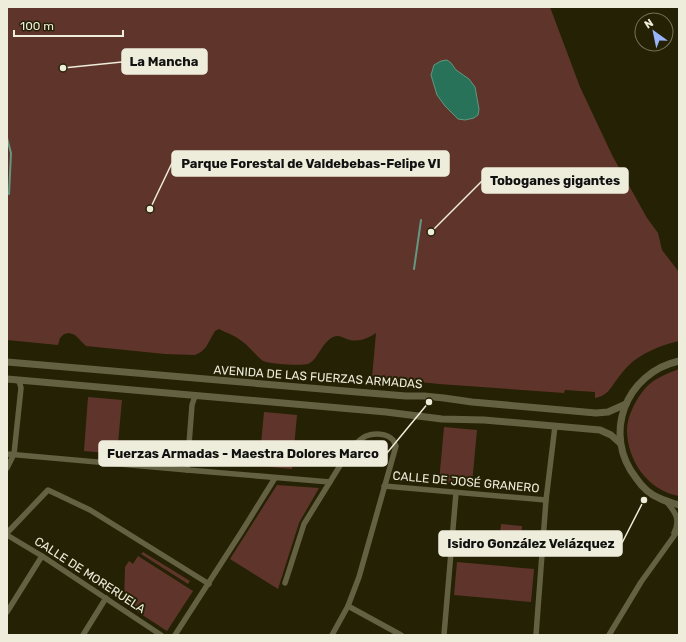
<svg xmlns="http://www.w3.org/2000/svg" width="686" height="642" font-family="Rubik,sans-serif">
  <rect width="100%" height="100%" fill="#252104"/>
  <g fill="#5f352b">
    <path d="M7,7H550L580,87L612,155L647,218L658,233L662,250L679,272V341C661,345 641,353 628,366C624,370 621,374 618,378C610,388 609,395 595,398V392L565,390L564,393L439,384L372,377L376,333C368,338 360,342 350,340C344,339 340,334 333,337C321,343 318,360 308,364C301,366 270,364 263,361C256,356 250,347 243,342C236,336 227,333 219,329L215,331L206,347L201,352L195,355L165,354L86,346L75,335L69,333L64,334L60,338L58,345L7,340Z"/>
    <path d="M679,369V496C648,491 627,460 627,430C627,417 635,401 643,391C652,379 666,374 679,369Z"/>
    <polygon points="88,397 122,400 117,454 84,451"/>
    <polygon points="264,412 297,415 292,469 259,466"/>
    <polygon points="444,427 477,430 472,484 439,482"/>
    <polygon points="277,485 319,488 299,523 278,589 230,559"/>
    <polygon points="501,524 522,526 521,537 500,535"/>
    <polygon points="143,552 190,581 188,584 141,554"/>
    <polygon points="138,556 193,591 167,631 124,603 125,567 129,561 133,564"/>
    <polygon points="457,562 534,569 531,602 454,595"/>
  </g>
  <polygon fill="#28725a" stroke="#639781" points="447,60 451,63 456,70 469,79 475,87 479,109 478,115 474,118 465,120 458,119 445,106 437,95 431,75 434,65 441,61"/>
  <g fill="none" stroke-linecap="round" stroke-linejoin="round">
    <g stroke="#639781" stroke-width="2">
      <polyline points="7,138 11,153 9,194"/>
      <polyline points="414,269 421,220"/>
    </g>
    <g stroke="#646042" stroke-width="5.5">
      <polyline points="7,454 187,470 330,482"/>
      <polyline points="7,468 14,454 21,388 20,384 18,380"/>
      <polyline points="187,470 192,405 194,399 196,396"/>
      <polyline points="384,486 546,500"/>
      <path d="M666,501C675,512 681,519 674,533"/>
      <polyline points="7,533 48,490 90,510 209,584"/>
      <polyline points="7,535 42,556 161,635"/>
      <path d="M285,583L304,524L349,451C354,446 359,439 366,436C374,433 387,433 393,440C394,441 395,445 396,446L359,577L348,606L332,635"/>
      <polyline points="348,606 401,635"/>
      <polyline points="7,612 42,556"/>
      <polyline points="83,635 106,598"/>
      <polyline points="175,635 242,531 275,478"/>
      <polyline points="444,635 456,493"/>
      <polyline points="536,635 546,500 555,426"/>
      <polyline points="609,635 641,582 679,529"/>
    </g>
    <g stroke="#646042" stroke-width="7">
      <path d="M679,361C625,373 602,435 636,478C642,487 649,494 659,498C665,501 672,503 679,505"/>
      <polyline points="7,362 357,392 406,396 424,396 444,398 472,402 596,413 608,412 626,404"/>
      <polyline points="7,379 386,412 442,419 484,420 600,430 611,435 620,443"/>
    </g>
  </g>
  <g text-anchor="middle" stroke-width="4" stroke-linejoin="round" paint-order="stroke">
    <g font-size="12" fill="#eeecdb" stroke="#252104">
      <text transform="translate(318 377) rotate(4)" y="4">AVENIDA DE LAS FUERZAS ARMADAS</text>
      <text transform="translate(466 482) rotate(5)" y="4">CALLE DE JOSÉ GRANERO</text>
      <text transform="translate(90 575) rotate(33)" y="4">CALLE DE MORERUELA</text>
    </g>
  </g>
  <path fill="none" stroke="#eeecdb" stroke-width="1.5" d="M63 68L122 62M150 209L172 163M431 232L482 181M429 402L387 453M644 500L622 543"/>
  <g fill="#eeecdb" stroke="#252104" stroke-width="1.5">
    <circle cx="63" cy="68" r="4"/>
    <circle cx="150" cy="209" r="4"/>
    <circle cx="431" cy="232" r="4"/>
    <circle cx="429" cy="402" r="4"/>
    <circle cx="644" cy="500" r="4"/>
  </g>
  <g fill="#eeecdb" stroke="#eeecdb" stroke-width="1.5">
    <rect x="122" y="49" width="85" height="25" rx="4"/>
    <rect x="172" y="151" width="277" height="25" rx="4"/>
    <rect x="482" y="168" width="146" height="25" rx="4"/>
    <rect x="99" y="441" width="288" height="25" rx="4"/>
    <rect x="439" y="531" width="183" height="25" rx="4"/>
  </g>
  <g font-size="13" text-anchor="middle" font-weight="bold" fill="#111">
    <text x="164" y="66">La Mancha</text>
    <text x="311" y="168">Parque Forestal de Valdebebas-Felipe VI</text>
    <text x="555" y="185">Toboganes gigantes</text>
    <text x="243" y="458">Fuerzas Armadas - Maestra Dolores Marco</text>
    <text x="531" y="548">Isidro González Velázquez</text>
  </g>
  <rect width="686" height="642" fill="none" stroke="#eeecdb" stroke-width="16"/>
  <g transform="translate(654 32) rotate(327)"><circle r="19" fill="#252104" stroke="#75725a"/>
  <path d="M0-3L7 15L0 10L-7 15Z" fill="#99b5fd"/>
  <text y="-6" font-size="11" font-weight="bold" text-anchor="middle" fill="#eeecdb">N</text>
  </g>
  <path d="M14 30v6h109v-6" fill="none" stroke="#eeecdb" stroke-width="2"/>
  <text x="20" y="30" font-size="12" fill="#eeecdb" stroke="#252104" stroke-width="3" paint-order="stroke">100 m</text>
</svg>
